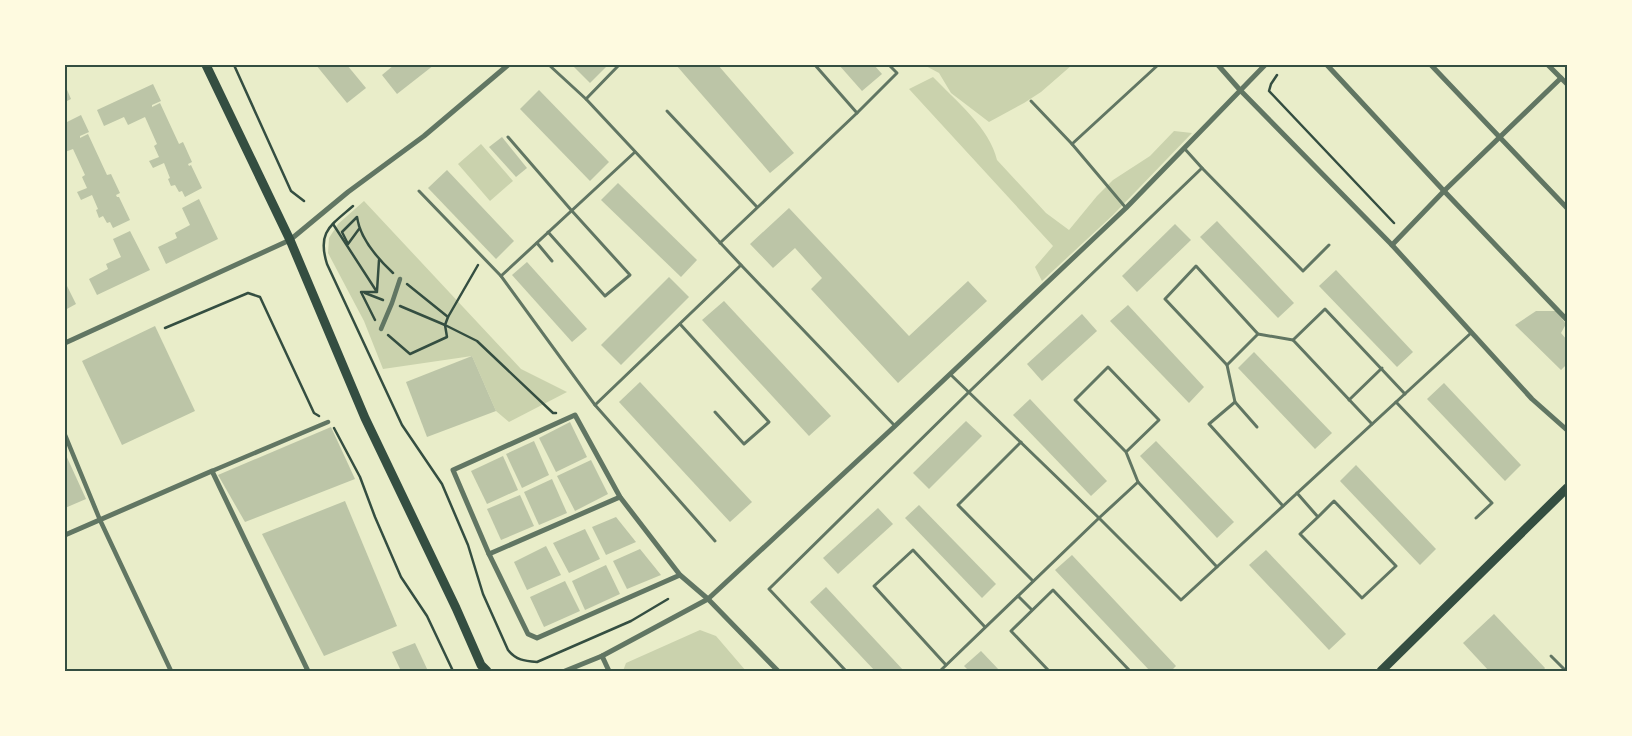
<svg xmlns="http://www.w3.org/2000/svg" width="1632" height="736" font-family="Lora,serif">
  <rect width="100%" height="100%" fill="#e9edc9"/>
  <g fill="#cad2ad">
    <polygon points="924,65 1072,65 1041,92 1024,103 989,122 951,93 939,73"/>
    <path d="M933,77C955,100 990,128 997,160L1046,213L1069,230L1097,196L1113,180L1150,156L1174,131L1192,133L1113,215L1042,281L1035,267L1053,246L909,89Z"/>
    <polygon points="481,144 513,181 490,201 458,164"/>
    <polygon points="364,201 521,369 567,392 509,422 496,411 472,356 383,369 364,321 328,253 329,238 338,224"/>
    <polygon points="700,630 716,636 746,671 623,671 626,663"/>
  </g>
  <g fill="#bcc5a7">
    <polygon points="316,65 347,65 366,88 347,103"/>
    <polygon points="394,65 434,65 397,94 382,75"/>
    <polygon points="572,65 608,65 590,83"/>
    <polygon points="676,65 718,65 794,153 770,173"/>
    <polygon points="839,65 874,65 882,74 862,91"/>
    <polygon points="153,84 161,101 152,105 152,107 160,103 179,144 183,142 192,162 188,164 189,166 191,165 202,188 185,197 182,191 179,192 175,185 171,186 168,179 170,178 164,163 153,168 149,161 159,157 154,146 157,144 145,117 128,125 124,117 104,126 97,110"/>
    <polygon points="65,85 71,99 65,102"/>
    <polygon points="539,90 609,162 590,181 520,109"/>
    <polygon points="81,115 89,132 80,136 80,138 88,134 107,175 111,174 120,193 116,195 117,197 119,197 130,220 113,228 110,222 107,223 103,216 99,218 96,210 98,209 92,195 81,200 77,192 87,188 82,177 85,175 73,149 65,152 65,123"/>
    <polygon points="502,137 527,168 516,177 489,147"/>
    <polygon points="447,170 514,241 496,259 428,188"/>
    <polygon points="618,183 697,260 681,277 601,200"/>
    <polygon points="199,199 218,239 166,264 158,247 177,238 175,233 190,225 182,208"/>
    <polygon points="789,208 909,336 968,281 987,301 898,383 811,289 822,278 795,248 773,268 750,244"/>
    <polygon points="1217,221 1294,303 1278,318 1200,237"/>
    <polygon points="1175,224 1191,240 1137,292 1122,276"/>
    <polygon points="130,231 150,270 97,295 89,279 108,269 106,264 121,257 113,239"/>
    <polygon points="527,262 587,329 572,342 512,275"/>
    <polygon points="1336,270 1413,352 1397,367 1319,286"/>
    <polygon points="669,277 689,297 621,365 601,345"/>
    <polygon points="65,282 76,304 65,310"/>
    <polygon points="724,301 831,416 809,436 702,320"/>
    <polygon points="1128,305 1204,387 1189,403 1110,321"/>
    <polygon points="1536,311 1556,311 1566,324 1561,333 1567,340 1567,364 1561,370 1515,325"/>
    <polygon points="1082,314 1097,331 1042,381 1027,364"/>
    <polygon points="155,326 195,411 122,445 82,361"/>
    <polygon points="1254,352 1332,433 1315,449 1238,368"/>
    <polygon points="472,356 496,411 427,437 406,382"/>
    <polygon points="640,382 752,502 730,522 619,402"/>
    <polygon points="1444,383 1521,465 1505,481 1427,399"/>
    <polygon points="1030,399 1107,481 1091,496 1013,415"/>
    <polygon points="966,421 982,436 929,489 913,473"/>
    <polygon points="570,422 587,457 556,472 539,438"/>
    <polygon points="331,427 355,479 245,522 218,475"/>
    <polygon points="534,441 549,475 522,488 506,454"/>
    <polygon points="1156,441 1234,522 1217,538 1140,456"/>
    <polygon points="65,453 86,499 65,508"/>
    <polygon points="503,456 518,490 487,504 471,471"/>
    <polygon points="591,460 608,494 575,511 557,476"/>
    <polygon points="1356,465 1436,549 1420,565 1340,481"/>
    <polygon points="552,479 567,513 539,525 524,492"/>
    <polygon points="520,495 534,526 501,540 487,509"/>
    <polygon points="345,501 397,626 324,656 262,534"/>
    <polygon points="919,505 996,584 982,598 905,518"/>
    <polygon points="878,508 893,524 838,574 823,558"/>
    <polygon points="616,517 636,542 606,555 592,527"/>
    <polygon points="585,529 600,559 569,573 553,543"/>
    <polygon points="546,546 561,575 527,590 514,562"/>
    <polygon points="640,549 661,575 627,589 613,561"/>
    <polygon points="1266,550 1346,634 1329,650 1249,565"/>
    <polygon points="1072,555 1176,666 1171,671 1150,671 1055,570"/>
    <polygon points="606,565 620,594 585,610 572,581"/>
    <polygon points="565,581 580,611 544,627 530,597"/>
    <polygon points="826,587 904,671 875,671 810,602"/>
    <polygon points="1494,614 1545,668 1543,671 1489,671 1463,643"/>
    <polygon points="415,643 428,671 401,671 392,652"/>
    <polygon points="981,651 1000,671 969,671 964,666"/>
  </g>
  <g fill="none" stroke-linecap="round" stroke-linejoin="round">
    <g stroke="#344e41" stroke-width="2.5">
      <polyline points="234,65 291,191 304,201"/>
      <polyline points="1277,75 1271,84 1269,91 1394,223"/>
      <path d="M353,206C330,226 317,232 327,264L402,425L442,484L468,545L483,594L508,650C516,660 524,661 537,662L631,621L668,599"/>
      <polyline points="333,224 377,292 361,292 375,320"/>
      <path d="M359,229L348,244L342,232L357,217C360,239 377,258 393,273"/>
      <polyline points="377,291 379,260"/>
      <polyline points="365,293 383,300"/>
      <polyline points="400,306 445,325 477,341 553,413 556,413"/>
      <polyline points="448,317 478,265"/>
      <polyline points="165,328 248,293 260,297 314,413 319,416"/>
      <polyline points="388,335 410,354 447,337 445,325 448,317 407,284"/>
      <polyline points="334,428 360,477 375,517 401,577 427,616 453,671"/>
    </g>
    <g stroke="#617663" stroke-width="3">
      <polyline points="549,65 586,99 741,265 895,426"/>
      <polyline points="586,99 619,65"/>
      <polyline points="1031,101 1072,144 1126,208"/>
      <polyline points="667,111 757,207"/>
      <polyline points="857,113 897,73 889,65"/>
      <polyline points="508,137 572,211 630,275 605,296 548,232"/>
      <polyline points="1072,144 1158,65"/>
      <polyline points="635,152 501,276 595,405 715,541"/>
      <polyline points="1202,168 1303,271 1329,245"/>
      <polyline points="419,191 501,276"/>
      <polyline points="537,243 552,261"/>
      <polyline points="720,243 857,113 815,65"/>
      <polyline points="680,324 769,422 744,444 715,412"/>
      <polyline points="1227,365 1258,334"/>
      <polyline points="950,374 1099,518 1138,482 1217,567"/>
      <polyline points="1349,400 1382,368"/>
      <polyline points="1235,402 1257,427"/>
      <polyline points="1396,402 1492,503 1476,518"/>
      <polyline points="595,405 741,265"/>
      <polyline points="1372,424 1293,340 1325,309 1405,394"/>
      <polyline points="1021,442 958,505 1033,581"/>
      <polyline points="1126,452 1075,400 1108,367 1159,420 1126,452 1138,482"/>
      <polyline points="1297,493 1318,517 1300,534 1362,598 1396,566 1334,501 1318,517"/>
      <polyline points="1283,506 1209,424 1235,402 1227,365 1165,299 1196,266 1258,334 1293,340"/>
      <polyline points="1018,596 1032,610"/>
      <polyline points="1551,656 1566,671"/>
      <polyline points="946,665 874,586 913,550 985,627"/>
      <polyline points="846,671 769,589 970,391 1202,168 1184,148"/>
      <polyline points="940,671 1099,518 1181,600 1471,333"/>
      <polyline points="1049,671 1011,631 1053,590 1130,671"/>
    </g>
    <g stroke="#617663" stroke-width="4.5">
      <polyline points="381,329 392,303 400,279"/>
      <polyline points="65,435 100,520 171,671"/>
      <polyline points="212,471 328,422"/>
    </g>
    <g stroke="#617663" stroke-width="5">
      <polyline points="1218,65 1240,90 1392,245 1532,399 1567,430"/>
      <polyline points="1327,65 1444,191 1567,320"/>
      <polyline points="1431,65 1567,208"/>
      <polyline points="1548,65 1567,84"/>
      <polyline points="1392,245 1444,191 1561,78"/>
      <polyline points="65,343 290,240 348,192 424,136 508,65"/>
      <polyline points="65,535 212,471 308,671"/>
      <polyline points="489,554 620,497"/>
      <polyline points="680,575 537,638 528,634 489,554 453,470 575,415 620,497 680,575 708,599 778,671"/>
      <polyline points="602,656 609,671"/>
      <polyline points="565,671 602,656 708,599 895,426 1126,208 1265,65"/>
    </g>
    <g stroke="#344e41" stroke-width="9">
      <polyline points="206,65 290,240 365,418 456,608 481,665 487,671"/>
      <polyline points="1381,671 1567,488"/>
    </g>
  </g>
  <rect width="1632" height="736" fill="none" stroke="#fefae0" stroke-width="132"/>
  <rect x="66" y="66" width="1500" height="604" fill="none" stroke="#344e41" stroke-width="2"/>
</svg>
